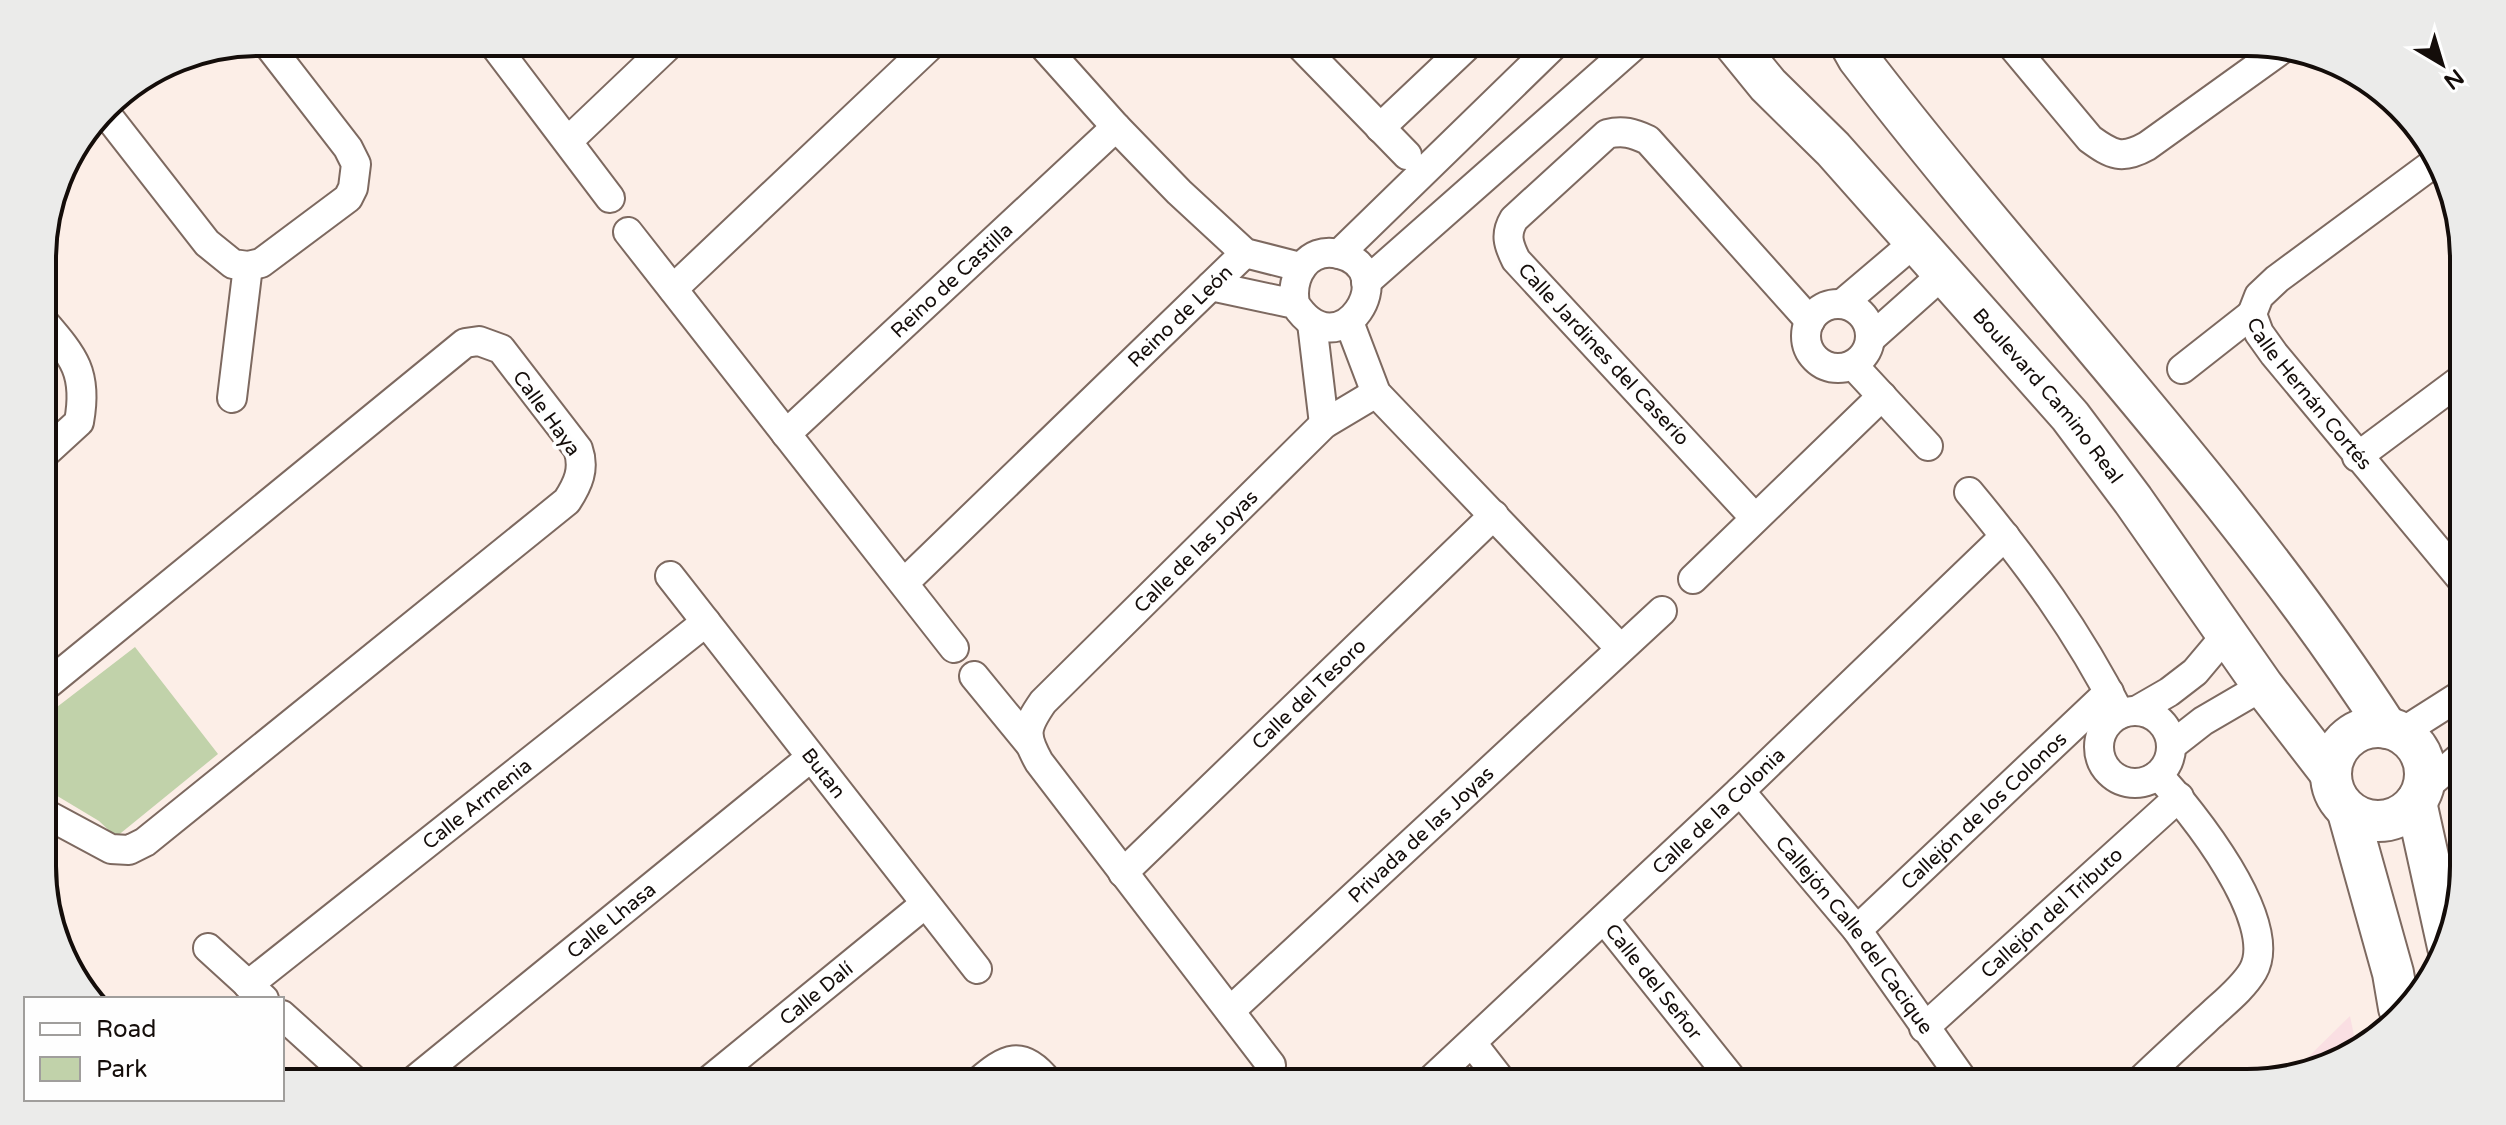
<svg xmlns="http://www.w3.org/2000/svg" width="2506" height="1125" font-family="'Varela Round',sans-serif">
  <rect width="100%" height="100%" fill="#fceee7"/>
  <polygon fill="#fadfe3" points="2350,1016 2357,1050 2293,1072"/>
  <polygon fill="#c1d2aa" points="135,647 218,754 116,837 99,821 44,788 44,717"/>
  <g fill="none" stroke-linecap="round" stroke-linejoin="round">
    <g stroke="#7d6960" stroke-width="32">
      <g id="street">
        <polyline points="492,42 610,198"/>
        <polyline points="1040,42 1116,127 1179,192 1245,253 1300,267"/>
        <polyline points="1297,42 1407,155"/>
        <path d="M2009,42L2090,139C2112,155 2122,160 2147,146L2282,49"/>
        <polyline points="104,111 207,243 233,264 248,266 261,263 348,198 353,188 356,164 348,148 266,42"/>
        <polyline points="1380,128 1471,42"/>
        <polyline points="568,141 672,42"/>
        <path id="s1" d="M2434,163L2277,279L2259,296L2252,314L2259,333L2274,354L2463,581"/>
        <polyline points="628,232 954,648"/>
        <polyline points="1339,254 1557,42"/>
        <polyline points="1366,282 1638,42"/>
        <path d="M1211,286L1295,304C1340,373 1404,270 1339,254C1307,246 1290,277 1295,304"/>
        <polyline points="673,289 934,42"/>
        <circle cx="1838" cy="336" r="32"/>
        <polyline points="1842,304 1915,242"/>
        <path d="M43,321C74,357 88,373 79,422L43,455"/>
        <polyline points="1349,322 1376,393 1620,648"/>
        <polyline points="1312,323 1324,424"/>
        <polyline points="1870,339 1943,274"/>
        <polyline points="1853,365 1928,446"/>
        <polyline points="2182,369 2252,314"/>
        <polyline points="232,398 248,266"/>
        <path id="s2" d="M786,434L1116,127"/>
        <polyline points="2357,457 2463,378"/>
        <path d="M1969,492C2028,563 2078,631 2120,714"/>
        <path d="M1754,517L1516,260C1508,244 1505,234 1514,219L1607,134C1623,130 1633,133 1648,140L1810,321"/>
        <path id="s3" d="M670,576L977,969"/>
        <polyline points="1693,579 1882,396"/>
        <path id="s4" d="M904,583L1245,253"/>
        <polyline points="974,676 1029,743"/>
        <path d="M43,688L465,343L479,341L501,349L578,449C585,469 578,484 567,501L145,842L129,850L111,849L44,813"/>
        <circle cx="2135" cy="747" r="36"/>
        <polyline points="2136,711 2169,692 2195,672 2227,634"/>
        <polyline points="2401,733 2464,693"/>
        <polyline points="2171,746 2203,721 2263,686"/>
        <polyline points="2422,790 2464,754"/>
        <path id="s5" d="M1740,791L1857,930L1965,1083"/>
        <path id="s6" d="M1123,873L1494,515"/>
        <path id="s7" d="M1604,919L1735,1083"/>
        <path id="s8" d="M1857,930L2109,692"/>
        <polyline points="208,948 264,999"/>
        <path id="s9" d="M248,985L706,622"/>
        <path id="s10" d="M1230,1011L1662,611"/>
        <polyline points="282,1015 357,1083"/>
        <path id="s11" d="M1924,1028L2179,797"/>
        <polyline points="1472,1043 1503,1083"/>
        <path id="s12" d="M1271,1065L1039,762C1024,735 1025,728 1043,702L1324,424L1376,393"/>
        <path id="s13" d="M411,1083L810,758"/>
        <path id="s14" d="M706,1083L925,904"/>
        <path d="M977,1083C1006,1058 1022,1048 1049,1083"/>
        <path id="s15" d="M1428,1083L1740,791L2005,536"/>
        <path d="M2138,1083C2162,1060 2186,1038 2211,1015C2225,1002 2243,988 2253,971C2281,922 2191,810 2158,775"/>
      </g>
    </g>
    <g stroke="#7d6960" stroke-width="44">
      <g id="secondary">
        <path id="s16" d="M1733,42L1768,85L1833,149L2070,416L2133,500L2263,686L2331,774"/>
        <path d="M1849,42L1858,58C2031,284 2232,488 2387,728"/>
        <circle cx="2378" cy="774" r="47"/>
        <polyline points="2416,802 2448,947"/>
        <polyline points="2348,812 2393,973 2399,1008"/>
      </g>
    </g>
    <use href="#street" stroke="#fff" stroke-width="28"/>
    <use href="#secondary" stroke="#fff" stroke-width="40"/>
  </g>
  <g text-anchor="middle" stroke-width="8" stroke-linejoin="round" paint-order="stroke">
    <g font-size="20" fill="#140d0a" stroke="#fefefe">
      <text dy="7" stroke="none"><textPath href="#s2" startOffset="226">Reino de Castilla</textPath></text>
      <text dy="7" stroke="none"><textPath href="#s4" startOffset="384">Reino de León</textPath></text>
      <text transform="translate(1604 354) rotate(47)" y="7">Calle Jardines del Caserío</text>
      <text dy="7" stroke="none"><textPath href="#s1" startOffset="338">Calle Hernán Cortés</textPath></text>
      <text dy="7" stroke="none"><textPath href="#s16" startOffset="474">Boulevard Camino Real</textPath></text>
      <text transform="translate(547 413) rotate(54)" y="7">Calle Haya</text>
      <text dy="7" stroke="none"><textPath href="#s12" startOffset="662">Calle de las Joyas</textPath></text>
      <text dy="7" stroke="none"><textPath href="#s6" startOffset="258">Calle del Tesoro</textPath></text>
      <text dy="7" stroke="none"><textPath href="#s3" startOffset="250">Butan</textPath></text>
      <text dy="7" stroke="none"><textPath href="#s9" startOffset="292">Calle Armenia</textPath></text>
      <text dy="7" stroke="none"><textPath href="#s15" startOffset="398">Calle de la Colonia</textPath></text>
      <text dy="7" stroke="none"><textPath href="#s8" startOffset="174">Callejón de los Colonos</textPath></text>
      <text dy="7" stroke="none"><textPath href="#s10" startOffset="260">Privada de las Joyas</textPath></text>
      <text dy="7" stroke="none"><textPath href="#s11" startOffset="172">Callejón del Tributo</textPath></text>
      <text dy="7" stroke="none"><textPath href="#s13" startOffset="258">Calle Lhasa</textPath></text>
      <text dy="7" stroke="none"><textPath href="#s5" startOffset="184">Callejón Calle del Cacique</textPath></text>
      <text dy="7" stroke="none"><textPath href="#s7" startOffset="80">Calle del Señor</textPath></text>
      <text dy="7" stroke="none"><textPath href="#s14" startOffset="142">Calle Dalí</textPath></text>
    </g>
  </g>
  <path d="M0 0H2506V1125H0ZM259 56H2247A203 203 0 0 1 2450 259V866A203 203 0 0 1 2247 1069H259A203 203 0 0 1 56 866V259A203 203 0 0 1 259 56Z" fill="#ebebea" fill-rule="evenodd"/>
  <path fill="none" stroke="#140d0a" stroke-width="4" d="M259 56H2247A203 203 0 0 1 2450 259V866A203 203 0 0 1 2247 1069H259A203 203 0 0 1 56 866V259A203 203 0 0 1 259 56Z"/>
  <rect x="24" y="997" width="260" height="104" fill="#fefefe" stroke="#a09e9c" stroke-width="2"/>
  <rect x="40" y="1023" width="40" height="12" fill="#ffffff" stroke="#a09e9c" stroke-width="2"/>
  <text x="96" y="1037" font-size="24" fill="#140d0a">Road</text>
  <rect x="40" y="1057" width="40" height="24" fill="#c1d2aa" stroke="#a09e9c" stroke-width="2"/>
  <text x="96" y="1077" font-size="24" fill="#140d0a">Park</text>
  <g transform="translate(2442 64) rotate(142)" stroke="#fefefe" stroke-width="6" paint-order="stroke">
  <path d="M0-6L14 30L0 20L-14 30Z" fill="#140d0a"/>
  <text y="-12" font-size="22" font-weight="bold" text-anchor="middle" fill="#140d0a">N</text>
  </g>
</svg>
